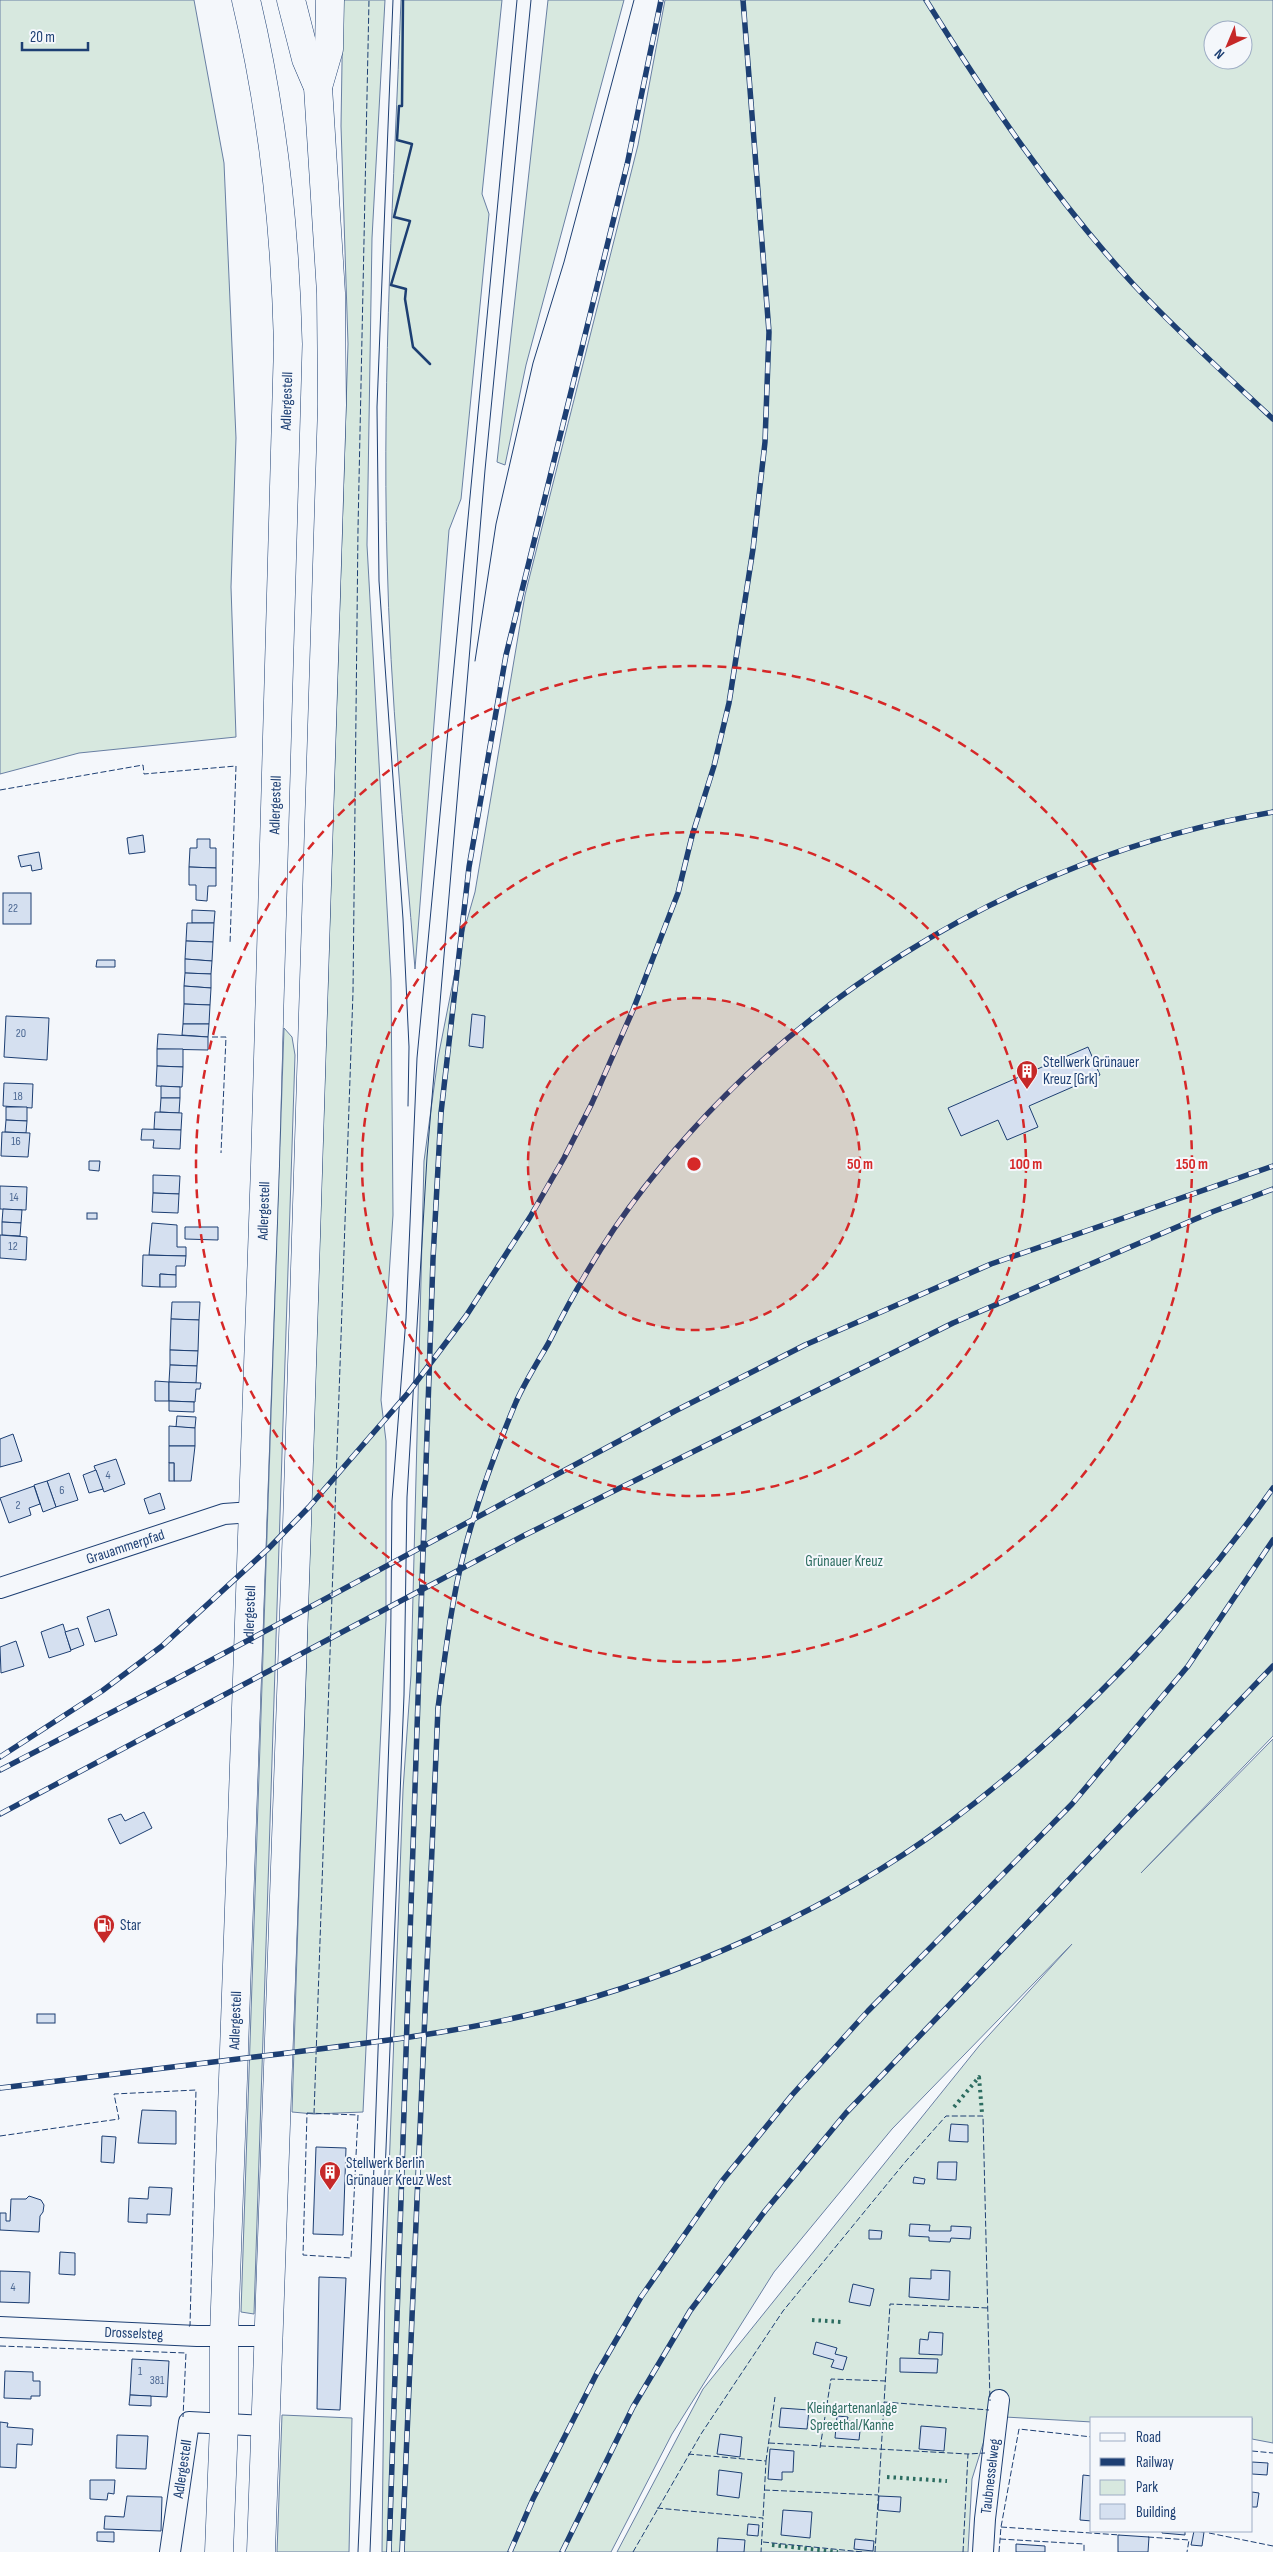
<svg xmlns="http://www.w3.org/2000/svg" width="1273" height="2552" font-family="'Sofia Sans Condensed',sans-serif">
  <rect width="100%" height="100%" fill="#f4f7fb"/>
  <g fill="#d7e8df" stroke="#687fa3" fill-rule="evenodd">
    <polygon points="0,0 194,0 224,163 236,438 231,587 236,737 79,753 0,774"/>
    <polygon points="343,0 385,0 372,238 367,545 391,980 393,1215 381,1400 386,1441 386,1620 363,2112 314,2114 292,2112 348,344 341,126"/>
    <path d="M401,0H502L482,194L489,214L461,499L449,530L415,969C404,832 390,694 387,556C382,371 394,185 401,0Z"/>
    <polygon points="548,0 624,0 526,365 505,465 497,462"/>
    <path d="M665,0H1273V1736L1141,1873L1273,1739V2443L1252,2439V2418H1092V2422L1005,2417L998,2396L972,2479L968,2552H617L703,2389L979,2046L1072,1944L892,2129L774,2272L672,2434L611,2552H382L385,2280L403,1790L411,1675L424,1161L438,1058L461,941L475,892L525,595L638,145ZM1213,30H1243V60H1213Z"/>
    <polygon points="284,1028 292,1037 295,1055 254,2314 241,2312"/>
    <polygon points="282,2415 352,2418 349,2552 277,2552"/>
  </g>
  <g fill="#d5e0f0" stroke="#1d3f73">
    <polygon points="143,835 145,852 129,854 127,838"/>
    <polygon points="197,839 210,839 210,848 216,848 216,868 189,867 190,848 197,848"/>
    <polygon points="39,852 42,869 32,871 31,865 21,867 18,856"/>
    <polygon points="189,867 216,868 216,886 208,886 207,901 196,900 196,885 189,885"/>
    <rect x="3" y="893" width="28" height="31"/>
    <polygon points="192,910 215,911 214,923 192,923"/>
    <polygon points="187,923 214,923 213,942 186,941"/>
    <polygon points="186,941 213,942 212,961 185,959"/>
    <polygon points="185,959 212,961 211,974 185,973"/>
    <polygon points="97,960 115,960 115,967 96,967"/>
    <polygon points="185,973 211,974 211,988 184,986"/>
    <polygon points="184,986 211,988 210,1005 184,1004"/>
    <polygon points="184,1004 210,1005 209,1024 183,1024"/>
    <polygon points="472,1014 485,1016 483,1048 469,1046"/>
    <polygon points="6,1016 49,1018 47,1060 4,1057"/>
    <polygon points="183,1024 209,1024 208,1037 182,1035"/>
    <polygon points="158,1034 208,1037 208,1050 157,1049"/>
    <polygon points="1088,1047 1100,1075 1029,1106 1038,1127 1007,1140 998,1120 961,1136 948,1108"/>
    <polygon points="157,1049 183,1049 183,1067 157,1066"/>
    <polygon points="157,1066 183,1067 182,1087 156,1086"/>
    <polygon points="4,1083 33,1084 32,1108 3,1106"/>
    <polygon points="161,1086 180,1087 180,1098 161,1098"/>
    <polygon points="161,1098 180,1098 179,1113 160,1112"/>
    <polygon points="6,1107 27,1107 27,1121 6,1120"/>
    <polygon points="155,1112 182,1113 181,1130 154,1129"/>
    <polygon points="6,1120 27,1121 26,1133 5,1132"/>
    <polygon points="142,1129 181,1130 180,1149 153,1148 154,1140 141,1140"/>
    <polygon points="2,1132 30,1133 28,1157 1,1156"/>
    <polygon points="89,1161 100,1161 99,1171 89,1170"/>
    <polygon points="153,1175 180,1176 179,1194 153,1193"/>
    <polygon points="0,1186 27,1187 26,1210 0,1209"/>
    <polygon points="153,1193 179,1194 178,1213 152,1212"/>
    <polygon points="3,1209 22,1210 21,1223 2,1222"/>
    <rect x="87" y="1213" width="10" height="6"/>
    <polygon points="2,1222 21,1223 20,1236 2,1235"/>
    <polygon points="152,1223 177,1225 177,1247 186,1247 186,1256 149,1255"/>
    <polygon points="185,1227 218,1227 218,1240 185,1239"/>
    <polygon points="0,1235 27,1237 26,1260 0,1258"/>
    <polygon points="143,1255 186,1256 185,1266 176,1266 176,1275 160,1274 160,1287 142,1286"/>
    <polygon points="160,1274 176,1275 176,1287 160,1287"/>
    <polygon points="172,1302 200,1302 199,1320 171,1319"/>
    <polygon points="171,1319 199,1320 198,1351 170,1350"/>
    <polygon points="170,1350 198,1351 197,1366 170,1365"/>
    <polygon points="170,1365 197,1366 196,1383 169,1382"/>
    <polygon points="155,1381 169,1382 169,1401 155,1401"/>
    <polygon points="169,1382 201,1383 200,1389 196,1389 195,1402 169,1401"/>
    <polygon points="169,1401 194,1402 194,1412 169,1411"/>
    <polygon points="177,1416 196,1417 195,1428 176,1427"/>
    <polygon points="169,1426 195,1428 195,1446 169,1446"/>
    <polygon points="13,1434 22,1461 0,1467 0,1439"/>
    <polygon points="169,1446 195,1446 191,1481 174,1481 174,1463 169,1463"/>
    <polygon points="116,1459 125,1484 104,1492 94,1466"/>
    <rect x="169" y="1463" width="5" height="18"/>
    <polygon points="96,1470 103,1489 89,1493 83,1475"/>
    <polygon points="69,1473 78,1500 56,1507 47,1481"/>
    <polygon points="47,1481 56,1507 43,1512 34,1485"/>
    <polygon points="34,1486 40,1504 29,1508 31,1515 9,1523 0,1498"/>
    <polygon points="160,1493 165,1509 149,1514 144,1499"/>
    <polygon points="109,1609 117,1635 95,1642 87,1617"/>
    <polygon points="63,1624 71,1651 49,1658 41,1632"/>
    <polygon points="78,1628 84,1645 71,1650 65,1632"/>
    <polygon points="16,1641 24,1666 1,1673 0,1647"/>
    <polygon points="144,1812 152,1828 120,1844 108,1819 121,1814 125,1821"/>
    <rect x="37" y="2014" width="18" height="9"/>
    <polygon points="142,2110 176,2111 176,2144 138,2143"/>
    <polygon points="951,2124 968,2125 968,2142 949,2141"/>
    <polygon points="102,2136 116,2137 114,2163 101,2162"/>
    <polygon points="316,2147 346,2148 343,2235 313,2234"/>
    <polygon points="938,2162 957,2162 956,2180 937,2179"/>
    <polygon points="914,2177 925,2179 924,2184 913,2183"/>
    <polygon points="149,2187 172,2188 170,2215 147,2214 147,2223 128,2222 129,2198 148,2199"/>
    <polygon points="29,2196 41,2200 44,2205 43,2212 40,2216 39,2232 0,2230 0,2213 6,2213 6,2221 10,2221 11,2199 26,2199"/>
    <polygon points="910,2224 930,2225 929,2231 951,2231 951,2226 971,2227 970,2239 951,2238 950,2242 929,2241 929,2237 909,2236"/>
    <polygon points="869,2230 882,2231 881,2239 869,2239"/>
    <polygon points="60,2252 75,2253 75,2275 59,2274"/>
    <polygon points="931,2270 950,2271 949,2300 909,2297 910,2278 931,2279"/>
    <polygon points="0,2271 30,2272 29,2303 0,2302"/>
    <polygon points="319,2277 346,2278 340,2410 317,2409"/>
    <polygon points="853,2284 874,2289 870,2306 849,2302"/>
    <polygon points="929,2332 943,2333 942,2355 919,2354 920,2339 928,2340"/>
    <polygon points="816,2342 837,2348 835,2354 847,2357 843,2370 831,2367 834,2360 813,2354"/>
    <polygon points="900,2358 938,2359 937,2373 900,2372"/>
    <polygon points="132,2359 169,2361 167,2397 130,2395"/>
    <polygon points="5,2371 33,2372 33,2381 40,2381 40,2396 31,2396 31,2399 4,2398"/>
    <polygon points="130,2395 151,2396 151,2406 129,2405"/>
    <polygon points="781,2408 809,2410 807,2429 779,2427"/>
    <polygon points="837,2416 848,2417 847,2421 861,2422 859,2440 835,2438"/>
    <polygon points="0,2422 8,2423 7,2427 33,2429 32,2445 17,2444 16,2468 0,2467"/>
    <polygon points="921,2426 946,2428 944,2451 919,2449"/>
    <polygon points="720,2434 742,2437 740,2457 717,2454"/>
    <polygon points="117,2435 148,2436 146,2469 116,2468"/>
    <polygon points="770,2449 794,2451 793,2472 782,2472 782,2480 768,2479"/>
    <polygon points="1252,2462 1268,2463 1267,2475 1252,2474"/>
    <polygon points="719,2470 742,2473 739,2498 717,2495"/>
    <polygon points="1083,2475 1092,2476 1092,2521 1080,2520"/>
    <polygon points="90,2480 115,2480 114,2494 108,2493 107,2500 90,2499"/>
    <polygon points="1252,2492 1259,2493 1257,2507 1252,2507"/>
    <polygon points="127,2496 162,2497 161,2531 104,2529 105,2516 124,2517"/>
    <polygon points="879,2496 901,2497 900,2512 878,2510"/>
    <polygon points="783,2510 812,2512 810,2538 781,2535"/>
    <polygon points="748,2524 759,2525 758,2536 747,2535"/>
    <polygon points="1162,2531 1185,2531 1185,2535 1162,2533"/>
    <polygon points="1194,2531 1204,2532 1202,2546 1191,2545"/>
    <polygon points="97,2532 114,2532 114,2542 97,2541"/>
    <polygon points="1118,2535 1149,2537 1148,2552 1118,2552"/>
    <polygon points="718,2538 745,2540 744,2552 717,2552"/>
    <polygon points="855,2539 874,2541 873,2551 854,2549"/>
    <polygon points="1016,2544 1045,2546 1045,2552 1016,2552"/>
  </g>
  <g fill="none" stroke-linecap="round" stroke-linejoin="round">
    <g stroke="#1d3f73" stroke-width="22">
      <g id="minor">
        <path id="s1" d="M0,1588L224,1514L252,1512"/>
        <path id="s2" d="M0,2327L197,2336H268"/>
        <path id="s3" d="M170,2552L189,2422L265,2426"/>
        <path id="s4" d="M983,2552L985,2519L999,2400"/>
      </g>
    </g>
    <g stroke="#1d3f73" stroke-width="29">
      <polyline id="secondary" points="318,87 329,49 330,0"/>
    </g>
    <g stroke="#1d3f73" stroke-width="29">
      <g id="primary">
        <path id="s5" d="M219,2552L224,2423V2336L265,1166L288,344C285,228 273,113 246,0"/>
        <polyline points="261,2552 297,1525 332,405 331,293 318,87 306,59 291,0"/>
      </g>
    </g>
    <use href="#minor" stroke="#f4f7fb" stroke-width="20"/>
    <use href="#secondary" stroke="#f4f7fb" stroke-width="28"/>
    <use href="#primary" stroke="#f4f7fb" stroke-width="28"/>
    <g stroke="#1d3f73" stroke-width="1">
      <polyline points="393,0 377,407 379,581 403,919 409,1047 408,1106"/>
      <polyline points="475,661 496,524 533,363 564,262 634,0"/>
      <polyline points="358,2552 371,2250 390,1710 392,1501 406,1318 417,1058 517,0"/>
      <polyline points="370,2552 404,1695 407,1497 427,1157 485,470 531,0"/>
    </g>
    <g stroke="#1d3f73" stroke-width="5.5">
      <g id="rail">
        <path d="M926,0C988,100 1054,198 1134,285C1178,332 1226,375 1273,419"/>
        <polyline points="0,1757 102,1691 162,1646 268,1549 309,1507 408,1393 466,1316 530,1217 564,1158 592,1103 633,1010 678,893 692,836 714,766 729,703 753,549 765,442 769,332 743,0"/>
        <polyline points="0,1770 176,1679 675,1411 805,1345 991,1264 1273,1166"/>
        <polyline points="0,1814 523,1536 953,1323 1212,1212 1273,1189"/>
        <path d="M0,2088C90,2077 181,2066 271,2055C361,2044 451,2034 540,2012C680,1977 829,1911 946,1825C1071,1732 1183,1615 1273,1488"/>
        <polyline points="389,2552 433,1259 441,1113 469,867 506,655 627,165 661,0"/>
        <path d="M402,2552L438,1708C445,1656 451,1603 464,1552C477,1501 496,1450 516,1402C525,1382 537,1363 548,1344C568,1304 589,1266 614,1229C766,1009 1010,857 1273,812"/>
        <polyline points="510,2552 533,2499 597,2373 641,2297 722,2181 792,2095 868,2011 1072,1804 1188,1666 1273,1540"/>
        <polyline points="562,2552 633,2407 690,2311 765,2211 846,2113 1273,1666"/>
      </g>
    </g>
    <use href="#rail" stroke="#f4f7fb" stroke-width="4" stroke-dasharray="11" stroke-linecap="butt"/>
    <g stroke="#2c6c60" stroke-width="4" stroke-dasharray="2.5 4" stroke-linecap="butt">
      <polyline points="954,2107 979,2077 982,2113"/>
      <polyline points="812,2320 842,2322"/>
      <polyline points="887,2477 947,2481"/>
      <polyline points="772,2545 838,2552"/>
    </g>
    <g stroke="#1d3f73" stroke-width="1" stroke-dasharray="6 2.5" stroke-linecap="butt">
      <polyline points="0,790 143,765 144,774 236,766 230,944"/>
      <polyline points="212,1037 226,1037 221,1153"/>
      <polygon points="307,2113 358,2115 351,2258 303,2255"/>
      <polyline points="314,2114 353,992 358,529 369,0"/>
      <polyline points="0,2136 119,2119 114,2094 196,2090 190,2326 187,2326"/>
      <polyline points="0,2346 186,2353 183,2417"/>
      <polyline points="884,2402 989,2410"/>
      <polyline points="769,2443 968,2454"/>
      <polyline points="820,2448 831,2379 886,2381"/>
      <polyline points="1252,2451 1273,2453"/>
      <polyline points="688,2454 766,2461 763,2518"/>
      <polyline points="766,2461 775,2397"/>
      <polyline points="764,2490 878,2495"/>
      <polyline points="657,2508 763,2518 761,2552"/>
      <polyline points="1001,2527 1120,2535"/>
      <polyline points="1209,2533 1273,2546"/>
      <polyline points="1148,2537 1189,2540 1187,2552"/>
      <polyline points="1000,2539 1084,2544 1084,2552"/>
      <polyline points="763,2542 863,2552"/>
      <polyline points="633,2552 701,2434 783,2311 906,2161 946,2116 983,2116 990,2401"/>
      <polyline points="875,2552 890,2304 988,2308"/>
      <polyline points="963,2552 968,2454 985,2453"/>
      <polyline points="999,2552 1001,2527 1019,2429 1092,2437"/>
    </g>
    <polyline stroke="#1d3f73" stroke-width="2.5" points="403,0 402,106 399,106 397,140 412,144 394,217 410,221 391,285 406,289 405,299 413,347 430,364"/>
  </g>
  <circle cx="694" cy="1164" r="166" fill="#d62828" fill-opacity=".12"/>
  <g fill="none" stroke="#d62828" stroke-width="2.5" stroke-dasharray="9 6">
    <circle cx="694" cy="1164" r="166"/>
    <circle cx="694" cy="1164" r="332"/>
    <circle cx="694" cy="1164" r="498"/>
  </g>
  <defs>
    <g id="building-pin" transform="scale(1.125)"><path d="M0 17L-7.5 6A9.5 9.5 0 1 1 7.5 6Z" fill="#c62828" stroke="#f4f7fb"/><path d="M-4-6H4V6H1V3H-1V6H-4ZM-2.5-4.3h1.7v1.8h-1.7ZM.8-4.3h1.7v1.8H.8ZM-2.5-1h1.7V.8h-1.7ZM.8-1h1.7V.8H.8Z" fill="#fff"/></g>
    <g id="fuel-pin" transform="scale(1.125)"><path d="M0 17L-7.5 6A9.5 9.5 0 1 1 7.5 6Z" fill="#c62828" stroke="#f4f7fb"/><path d="M-5.5-6h7V0h2V4h1.3V-2.5L3-4.5l.8-.8L6-3V5H2.5V1h-1V6h-7ZM-4.2-4.7v3.2H.2V-4.7Z" fill="#fff"/></g>
  </defs>
  <g fill-rule="evenodd">
    <use href="#building-pin" x="1027" y="1071"/>
    <use href="#fuel-pin" x="104" y="1925"/>
    <use href="#building-pin" x="330" y="2172"/>
  </g>
  <g text-anchor="middle" stroke-width="4" stroke-linejoin="round" paint-order="stroke">
    <g font-size="12" fill="#4b6792">
      <text x="13" y="912">22</text>
      <text x="21" y="1037">20</text>
      <text x="18" y="1100">18</text>
      <text x="16" y="1145">16</text>
      <text x="14" y="1201">14</text>
      <text x="13" y="1250">12</text>
      <text x="108" y="1479">4</text>
      <text x="62" y="1494">6</text>
      <text x="18" y="1509">2</text>
      <text x="13" y="2291">4</text>
      <text x="140" y="2375">1</text>
      <text x="157" y="2384">381</text>
    </g>
    <g font-size="15" fill="#1d3f73" stroke="#f4f7fb">
      <text dy="5" stroke="none"><textPath href="#s5" startOffset="2152">Adlergestell</textPath></text>
      <text dy="5" stroke="none"><textPath href="#s5" startOffset="1748">Adlergestell</textPath></text>
      <text dy="5" stroke="none"><textPath href="#s5" startOffset="1342">Adlergestell</textPath></text>
      <text dy="5" stroke="none"><textPath href="#s1" startOffset="132">Grauammerpfad</textPath></text>
      <text dy="5" stroke="none"><textPath href="#s5" startOffset="938">Adlergestell</textPath></text>
      <text dy="5" stroke="none"><textPath href="#s5" startOffset="532">Adlergestell</textPath></text>
      <text dy="5" stroke="none"><textPath href="#s2" startOffset="134">Drosselsteg</textPath></text>
      <text dy="5" stroke="none"><textPath href="#s3" startOffset="84">Adlergestell</textPath></text>
      <text dy="5" stroke="none"><textPath href="#s4" startOffset="76">Taubnesselweg</textPath></text>
    </g>
    <g font-size="15" fill="#1d3f73" stroke="#f4f7fb" text-anchor="start">
      <text x="1043" y="1067">Stellwerk Grünauer<tspan x="1043" dy="17">Kreuz [Grk]</tspan></text>
      <text x="120" y="1930">Star</text>
      <text x="346" y="2168">Stellwerk Berlin<tspan x="346" dy="17">Grünauer Kreuz West</tspan></text>
    </g>
    <g font-size="15" fill="#2c6c60" stroke="#f4f7fb">
      <text x="844" y="1566">Grünauer Kreuz</text>
      <text x="852" y="2413">Kleingartenanlage<tspan x="852" dy="17">Spreethal/Kanne</tspan></text>
    </g>
  </g>
  <circle cx="694" cy="1164" r="8" fill="#d62828" stroke="#f4f7fb" stroke-width="2.5"/>
  <g font-size="15" text-anchor="middle" font-weight="bold" fill="#d62828" stroke="#f4f7fb" stroke-width="4" stroke-linejoin="round" paint-order="stroke">
    <text x="860" y="1169">50 m</text>
    <text x="1026" y="1169">100 m</text>
    <text x="1192" y="1169">150 m</text>
  </g>
  <rect x="1090" y="2417" width="162" height="115" fill="#f4f7fb" stroke="#9eadc5"/>
  <rect x="1100" y="2433" width="25" height="8" fill="#f4f7fb" stroke="#9eadc5"/>
  <text x="1136" y="2442" font-size="15" fill="#1d3f73">Road</text>
  <rect x="1100" y="2458" width="25" height="8" fill="#1d3f73" stroke="#9eadc5"/>
  <text x="1136" y="2467" font-size="15" fill="#1d3f73">Railway</text>
  <rect x="1100" y="2480" width="25" height="15" fill="#d7e8df" stroke="#9eadc5"/>
  <text x="1136" y="2492" font-size="15" fill="#1d3f73">Park</text>
  <rect x="1100" y="2504" width="25" height="15" fill="#d5e0f0" stroke="#9eadc5"/>
  <text x="1136" y="2517" font-size="15" fill="#1d3f73">Building</text>
  <g transform="translate(1228 45) rotate(224)"><circle r="24" fill="#f4f7fb" stroke="#9eadc5"/>
  <path d="M0-4L9 19L0 12L-9 19Z" fill="#c62828"/>
  <text y="-8" font-size="14" font-weight="bold" text-anchor="middle" fill="#1d3f73">N</text>
  </g>
  <path d="M22 42v8h66v-8" fill="none" stroke="#1d3f73" stroke-width="2.5"/>
  <text x="30" y="42" font-size="15" fill="#1d3f73" stroke="#f4f7fb" stroke-width="4" paint-order="stroke">20 m</text>
</svg>
